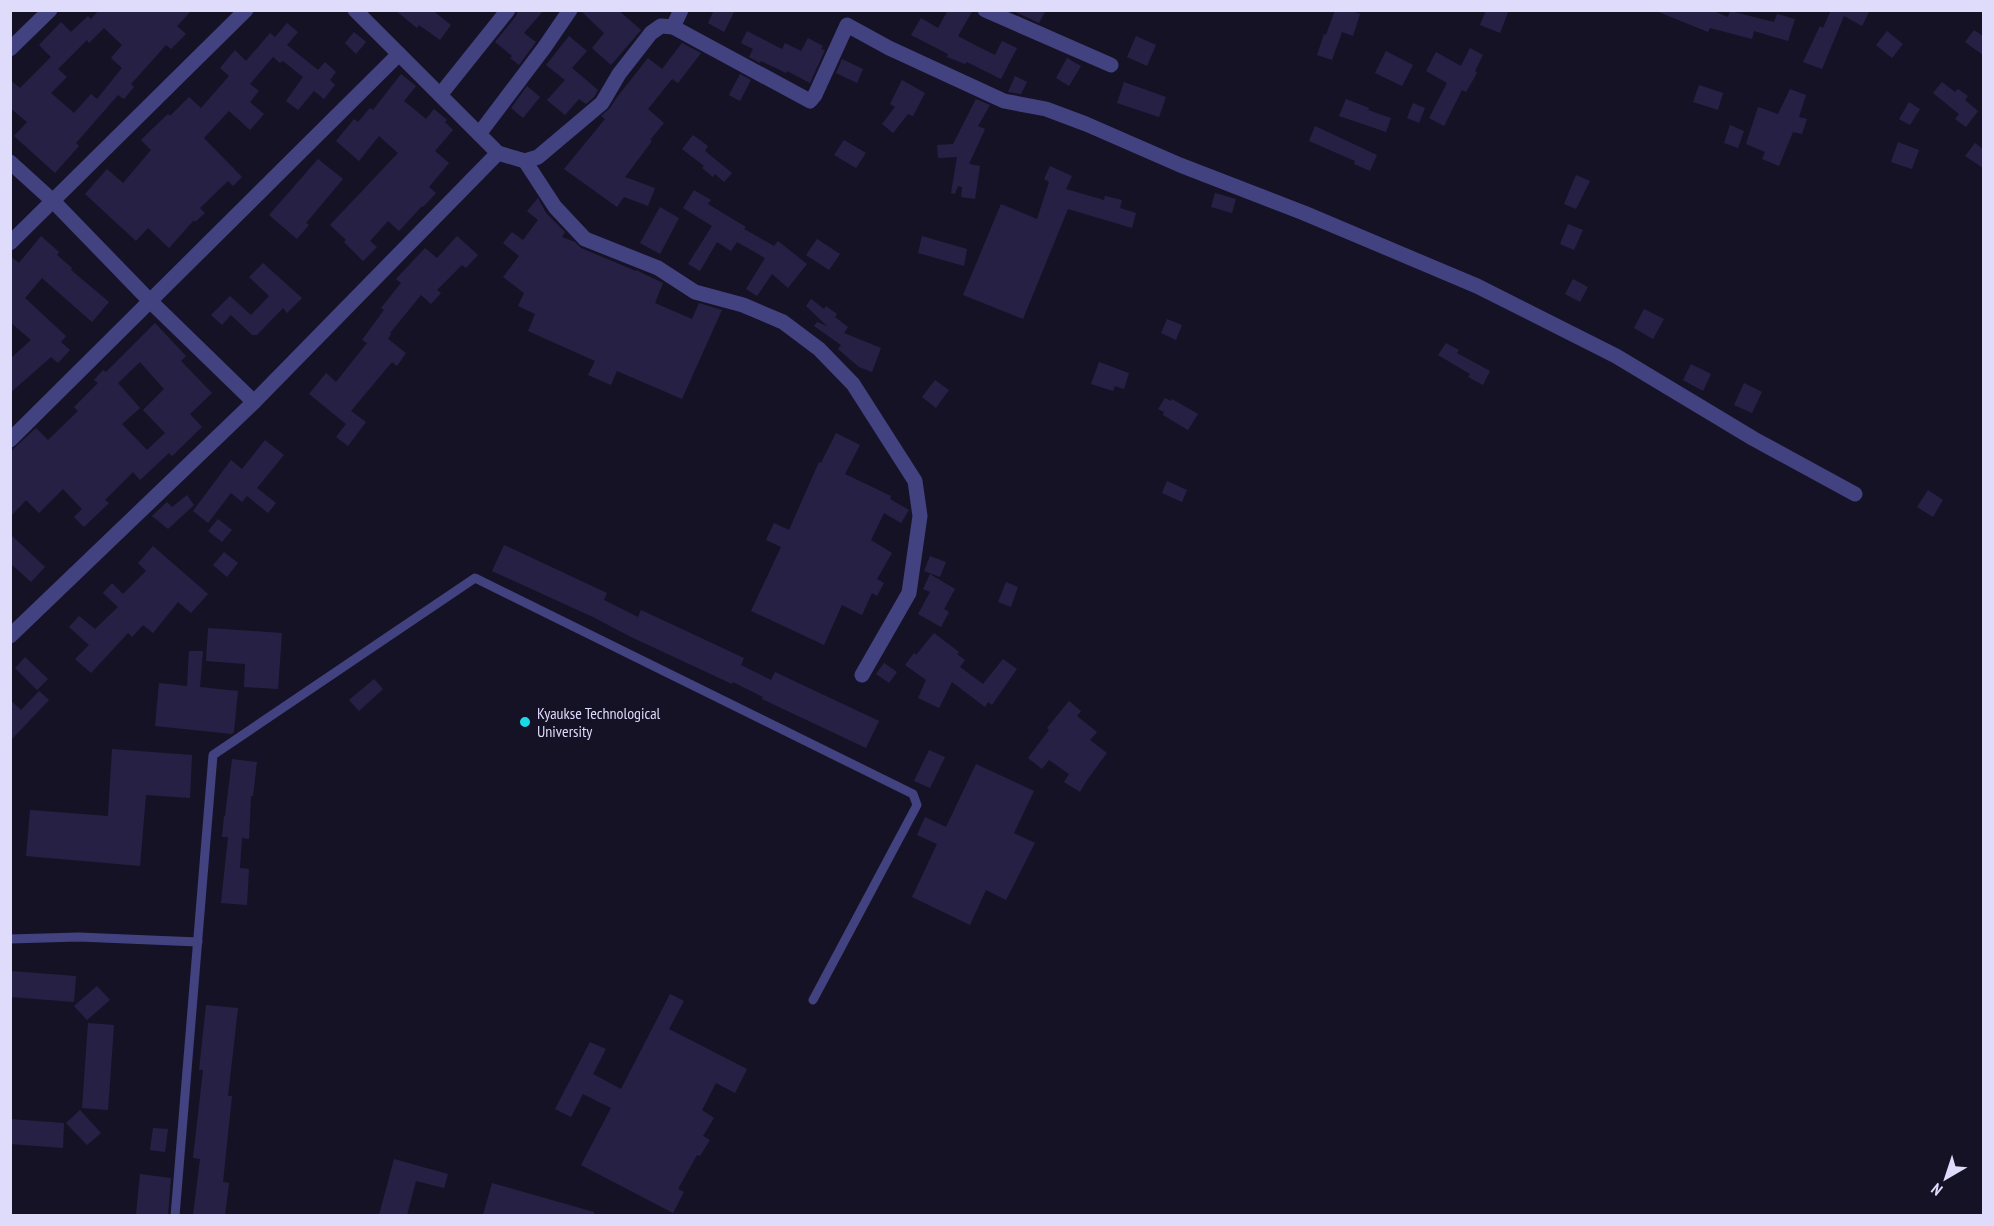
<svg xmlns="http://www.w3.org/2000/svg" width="1994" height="1226" font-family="'PT Sans Narrow',sans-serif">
  <rect width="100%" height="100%" fill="#151226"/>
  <g fill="#272045" fill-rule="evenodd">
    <path d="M99,10H192L177,26L186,34L171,49L166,45L131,84L134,87L124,99L118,95L76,143L79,146L55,173L14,136L27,122L10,108V80L20,88L51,57L39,45L61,22L71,32L88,16L91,19ZM104,28L122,45L111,58L122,68L97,99L91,94L74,113L51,93L67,77L58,69L87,40L89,43Z"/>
    <polygon points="395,10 432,10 451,25 440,40 419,25 417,28"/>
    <polygon points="544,10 524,33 536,42 519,65 510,58 512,56 495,42 516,16 518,10"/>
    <polygon points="580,10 618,10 641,30 611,65 592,48 604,33"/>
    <polygon points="714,10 735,10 724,32 708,23"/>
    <polygon points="948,10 973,10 958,36 973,44 995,55 1002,41 1017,48 1001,79 967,62 965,64 947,57 948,54 911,35 921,18 938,28"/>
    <polygon points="1011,10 1046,10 1039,23"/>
    <polygon points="1335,10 1349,10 1360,14 1353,36 1342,32 1332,60 1317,55 1324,34 1326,35"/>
    <polygon points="1486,10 1509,10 1500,33 1480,25"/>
    <polygon points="1711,10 1728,17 1730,11 1774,22 1777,14 1795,19 1788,41 1754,31 1752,39 1710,28 1708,32 1656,11"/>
    <polygon points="1831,10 1870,10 1862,26 1844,16 1822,69 1803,62 1820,26 1823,28"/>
    <polygon points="287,23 298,32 287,45 318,70 325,62 336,72 330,80 335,85 324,99 314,91 298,110 286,101 303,77 283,61 280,63 273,57 250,84 259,91 250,102 264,114 250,130 229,111 204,138 242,177 233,186 228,181 200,208 205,213 195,222 194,220 169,248 148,228 136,241 85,194 107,169 123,183 151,150 141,140 152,129 168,114 170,116 189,97 201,108 229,76 220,68 235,50 246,61 270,33 275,37"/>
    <polygon points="1974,30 1983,36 1983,55 1965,42"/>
    <polygon points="747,31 782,49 785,43 801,51 808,38 823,46 821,49 825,50 810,83 787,71 786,73 761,61 760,63 749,57 753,49 741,43"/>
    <polygon points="1887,31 1903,44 1892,58 1876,45"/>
    <polygon points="354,32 366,42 356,54 345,43"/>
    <polygon points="569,36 587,51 572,68 598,90 594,97 586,104 579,99 565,115 547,100 565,80 546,65"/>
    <polygon points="1136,36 1156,45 1147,66 1127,57"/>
    <polygon points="682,43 701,53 678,83 672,79 648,109 664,123 650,140 652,141 625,177 655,188 648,206 624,197 617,207 564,169 605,119 601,116 610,108 618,96 648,58 662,69"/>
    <polygon points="1470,48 1483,55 1475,71 1477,73 1466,92 1462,90 1444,126 1429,118 1447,83 1426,71 1436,52 1461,66"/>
    <polygon points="1386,51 1413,65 1402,86 1375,73"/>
    <polygon points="1067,58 1081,66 1069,86 1056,78"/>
    <polygon points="842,59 863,69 857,83 836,73"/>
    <polygon points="401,74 416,86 404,101 426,119 434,109 447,120 445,122 453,130 435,151 449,163 429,187 436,193 423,207 422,206 399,231 388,221 370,241 377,247 363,261 344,242 346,240 330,225 398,153 379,136 359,161 336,141 354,119 358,122 370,108 373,110"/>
    <polygon points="740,74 751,80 740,101 729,95"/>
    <polygon points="1015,76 1027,82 1021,94 1008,92"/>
    <polygon points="902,80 925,93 913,116 908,114 893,133 882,124 895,107 890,104"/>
    <polygon points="1124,82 1166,97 1159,117 1117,103"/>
    <polygon points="1942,82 1955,92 1958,89 1968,96 1965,100 1978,111 1966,127 1955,119 1959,114 1933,93"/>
    <polygon points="1699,85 1723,93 1718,110 1693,102"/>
    <polygon points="527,86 540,97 523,118 511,108"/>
    <polygon points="1790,89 1806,95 1799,117 1807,119 1802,134 1793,132 1779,166 1762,159 1765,152 1746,144 1758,107 1778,114"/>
    <polygon points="976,99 990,105 978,126 985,129 969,164 980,166 975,199 961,197 962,187 958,186 955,194 951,193 957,157 938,158 937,145 953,144"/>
    <polygon points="1346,99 1369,108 1368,110 1391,118 1386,132 1339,116"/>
    <polygon points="1909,102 1920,109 1910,125 1899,119"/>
    <polygon points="1413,103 1425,108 1419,123 1407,118"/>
    <polygon points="1730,125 1744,131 1738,148 1724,143"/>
    <polygon points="1315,126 1377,155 1370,171 1354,164 1355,161 1309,141"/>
    <polygon points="693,135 708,146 705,151 732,173 724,182 715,174 713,177 702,168 704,166 682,149"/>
    <polygon points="844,140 866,153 856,168 834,155"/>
    <polygon points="1898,142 1919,150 1912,169 1891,162"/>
    <polygon points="1975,143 1983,149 1983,168 1965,156"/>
    <polygon points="318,159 343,179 306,223 309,225 297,239 269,215"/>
    <polygon points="1050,166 1072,176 1066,189 1104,200 1105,196 1122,200 1120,208 1136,213 1132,228 1068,209 1023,319 963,295 1001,204 1037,219 1049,182 1044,179"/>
    <polygon points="1576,175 1590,181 1576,209 1564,204"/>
    <polygon points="694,190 711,200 708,204 746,227 744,229 774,246 778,241 807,264 788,288 772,274 757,296 746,289 765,258 737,242 731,251 717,242 700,271 688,264 712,226 683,208"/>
    <polygon points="1215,193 1236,199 1232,213 1211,207"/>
    <polygon points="538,198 546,213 565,232 562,237 575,242 581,248 636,271 637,270 640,272 663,283 655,303 692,319 699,303 722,310 682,399 617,371 611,385 588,375 595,361 528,331 535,314 518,306 524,293 503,277 519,256 503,243 512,232 523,240 538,220 527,211"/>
    <polygon points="660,207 679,218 660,254 640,243"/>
    <polygon points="1568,224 1583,230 1574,250 1560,244"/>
    <polygon points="41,236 59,252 57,255 72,268 71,270 109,302 92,322 42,278 25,298 66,336 61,342 70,350 58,363 51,357 10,393 10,359 31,340 10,322 10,256 19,263"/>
    <polygon points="457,236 478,255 466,268 462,265 437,290 441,293 431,304 421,295 390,333 391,334 388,339 406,353 397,366 392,362 351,411 366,422 348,446 336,437 346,424 309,394 326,373 336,382 367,343 362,340 384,310 381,308 401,283 396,279 410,264 425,248 437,258"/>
    <polygon points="922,236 967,249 964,266 918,253"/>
    <polygon points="817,239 840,254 829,270 806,255"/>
    <polygon points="263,263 302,298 287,313 283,308 257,335 252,335 231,315 222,325 211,315 230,296 251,315 269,296 249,277"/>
    <polygon points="1573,279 1588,287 1580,302 1565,294"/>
    <polygon points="811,299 824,309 826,306 837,314 835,317 848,327 844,333 881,348 872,372 859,367 838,349 841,345 814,326 817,322 827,326 806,306"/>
    <polygon points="1644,309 1664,319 1653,339 1634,328"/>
    <polygon points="1167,319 1182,325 1176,340 1161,333"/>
    <path d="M155,323L186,356L181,361L212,393L190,414L202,427L172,456L169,453L140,480L133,472L105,500L109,503L84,527L74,517L82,509L63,489L39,513L26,500L10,517V452L36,428L48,440L78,411L74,407L98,383L94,380L103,370L106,372ZM140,362L164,389L143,410L165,433L147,450L122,424L140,408L118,383Z"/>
    <polygon points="1446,343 1459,350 1457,353 1490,371 1483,385 1468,377 1470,374 1438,355"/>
    <polygon points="1099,362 1129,373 1124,389 1115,386 1113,391 1091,384"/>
    <polygon points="1691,364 1711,374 1703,391 1683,380"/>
    <polygon points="935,380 949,390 936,408 922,397"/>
    <polygon points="1744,383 1762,392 1752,413 1734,405"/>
    <polygon points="1165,398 1171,401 1172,399 1198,414 1188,430 1163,415 1164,412 1158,409"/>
    <polygon points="836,433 860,445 845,474 891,496 890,499 909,510 901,523 884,513 871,540 892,553 877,579 884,583 877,596 872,593 862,615 842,605 824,645 751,611 781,547 766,540 774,523 789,530 819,462 821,463"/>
    <polygon points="265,440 284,455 257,488 276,503 268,513 247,496 242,502 231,493 208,523 193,511 231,460 242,469"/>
    <polygon points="1167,481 1187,490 1182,502 1162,493"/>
    <polygon points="1928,490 1943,500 1933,517 1917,507"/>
    <polygon points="187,495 194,505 168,529 152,516 167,502 172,507"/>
    <polygon points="218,519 232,530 222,542 208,531"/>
    <polygon points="10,534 45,567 31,582 10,563"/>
    <polygon points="504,545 607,593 604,600 638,617 641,610 744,658 741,665 771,680 775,672 879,721 866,748 762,699 763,697 733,682 732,684 629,636 595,618 492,571"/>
    <polygon points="153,546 208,594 191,613 178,602 153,633 143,625 132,637 128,633 91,673 75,659 89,645 69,627 79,616 95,629 118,607 103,593 112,583 123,594 146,571 138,563"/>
    <polygon points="224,552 238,563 227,577 213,565"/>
    <polygon points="930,556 946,562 940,577 924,571"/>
    <polygon points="930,574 955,589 944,609 949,612 941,627 918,614 930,592 923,589"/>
    <polygon points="1006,582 1018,587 1011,607 998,602"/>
    <polygon points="208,628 282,633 278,689 244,687 245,664 206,661"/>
    <polygon points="934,633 959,652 957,654 965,660 960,667 983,684 1003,659 1017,669 992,705 988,702 985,707 952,682 939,708 918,698 926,680 905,665 914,653 916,655"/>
    <polygon points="189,651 203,651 200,687 238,691 234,732 232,734 155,726 159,683 187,686"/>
    <polygon points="25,657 48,679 37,690 15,668"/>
    <polygon points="884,663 897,672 889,683 876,674"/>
    <polygon points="374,679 383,689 359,711 349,700"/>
    <polygon points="39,691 49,700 10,741 10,700 21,710"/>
    <polygon points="1069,701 1081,711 1077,716 1097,732 1090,740 1107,753 1087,780 1080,792 1064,782 1069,774 1049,760 1042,769 1028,758 1049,730 1047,728"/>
    <polygon points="112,749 192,755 190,798 146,795 140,866 26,856 30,810 108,816"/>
    <polygon points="929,750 945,757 930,788 914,781"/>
    <polygon points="232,759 257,762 253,796 251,796 249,839 242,838 240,868 249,869 247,905 221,903 228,837 222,837 224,816 225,816"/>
    <polygon points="976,764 1034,791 1014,833 1035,843 1006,900 986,890 970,925 912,897 937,844 917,835 925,817 946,827"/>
    <polygon points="10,971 76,976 74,1002 10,997"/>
    <polygon points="97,986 110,1000 87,1020 74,1006"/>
    <polygon points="670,994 684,1001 669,1029 747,1069 735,1093 716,1083 702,1110 714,1118 703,1136 710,1140 700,1156 697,1155 678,1189 684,1192 673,1213 581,1165 611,1108 583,1094 571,1117 555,1109 590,1042 606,1049 593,1074 621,1089"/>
    <polygon points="206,1005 238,1008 228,1096 232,1096 223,1182 229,1183 225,1215 193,1215 200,1159 193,1158 203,1070 199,1070"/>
    <polygon points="88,1023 114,1025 108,1110 82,1108"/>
    <polygon points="80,1110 101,1133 87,1145 66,1123"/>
    <polygon points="10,1119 64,1123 63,1148 10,1144"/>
    <polygon points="153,1128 168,1129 165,1152 150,1150"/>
    <polygon points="394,1159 448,1174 444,1188 416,1181 407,1215 379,1215"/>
    <polygon points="140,1174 171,1178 168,1215 136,1215"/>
    <polygon points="492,1183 594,1212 594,1215 483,1215"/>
  </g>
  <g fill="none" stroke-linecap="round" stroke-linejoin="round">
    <g stroke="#424281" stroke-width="9">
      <polyline points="10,939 79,937 198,942"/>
      <polyline points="175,1216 213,755 475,578 913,794 917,805 813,1000"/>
    </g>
    <g stroke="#424281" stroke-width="15">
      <polyline points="355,10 498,153 525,161 538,157 602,103 619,74 651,33 661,26 673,27 810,101 815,95 847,25 889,48 1004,101 1046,109 1086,124 1180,165 1304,213 1477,286 1616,356 1754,439 1855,494"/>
      <polyline points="985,10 1111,65"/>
      <polyline points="673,27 681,10"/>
      <polyline points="10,49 50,10"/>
      <polyline points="440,95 508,10"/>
      <polyline points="479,134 544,48 570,10"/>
      <polyline points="525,161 555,207 585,239 658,268 695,292 743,305 783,322 819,349 853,384 915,481 920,516 909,593 862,675"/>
      <polyline points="10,162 54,202 150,301 254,402"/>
      <polyline points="10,243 246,10"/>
      <polyline points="10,440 399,54"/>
      <polyline points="10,636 254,402 498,153"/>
    </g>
  </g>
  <circle fill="#1adae8" stroke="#151226" stroke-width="2" cx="525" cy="722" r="6"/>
  <g text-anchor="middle" stroke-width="6" stroke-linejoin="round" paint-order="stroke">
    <g font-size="16" fill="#dedbfb" stroke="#151226" text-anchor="start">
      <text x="537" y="719">Kyaukse Technological<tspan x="537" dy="18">University</tspan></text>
    </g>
  </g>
  <rect width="1994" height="1226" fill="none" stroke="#dedbfb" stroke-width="24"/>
  <g transform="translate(1946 1178) rotate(219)" stroke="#151226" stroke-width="4.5" paint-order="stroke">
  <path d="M0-4.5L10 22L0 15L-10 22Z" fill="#dedbfb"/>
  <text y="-9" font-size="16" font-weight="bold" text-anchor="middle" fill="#dedbfb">N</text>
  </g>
</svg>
